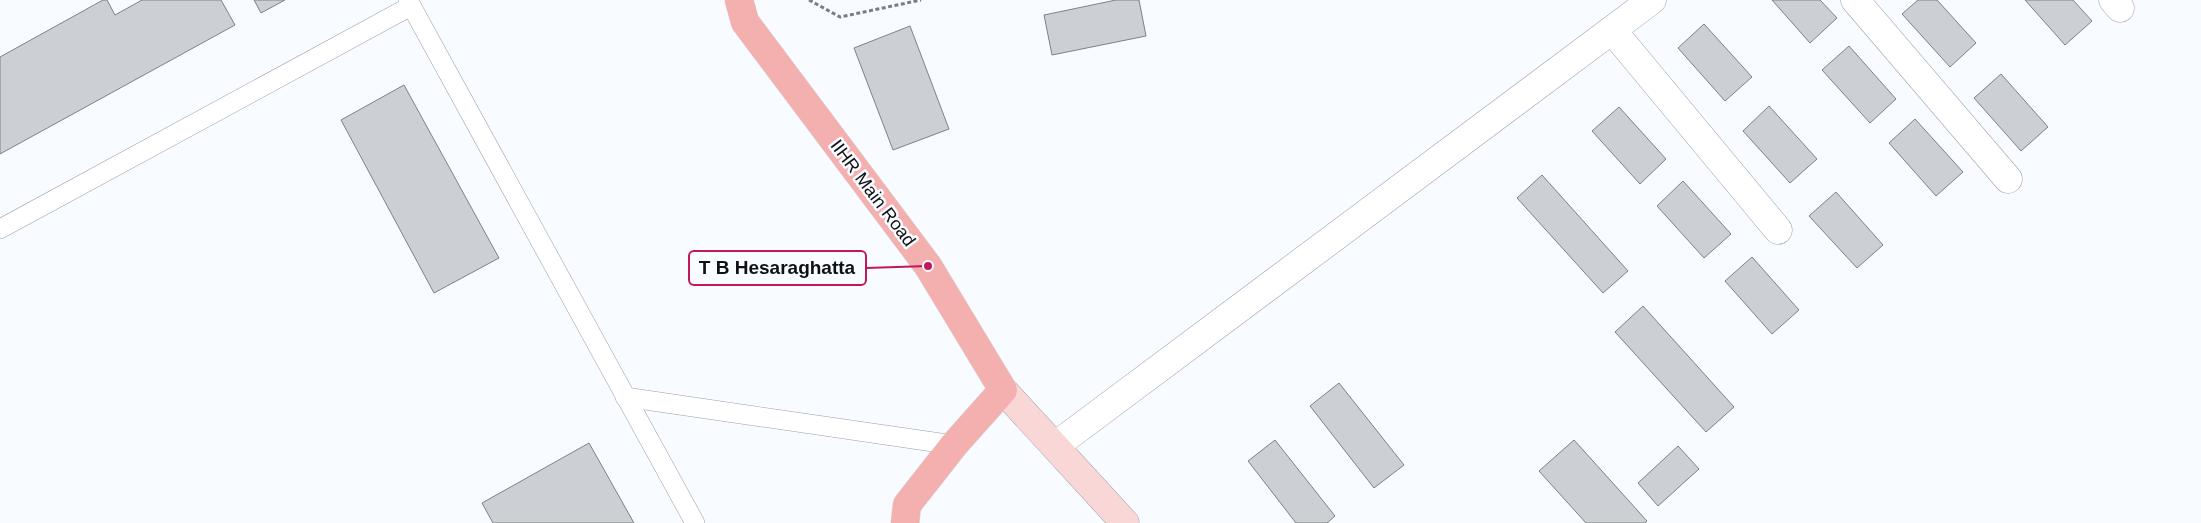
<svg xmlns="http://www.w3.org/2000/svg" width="2201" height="523" font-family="Helvetica,sans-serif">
  <rect width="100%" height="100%" fill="#f8fbff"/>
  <g fill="#cccfd3" stroke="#7e8285">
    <polygon points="103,0 107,0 115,15 142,0 221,0 235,25 0,154 0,57"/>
    <polygon points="254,0 285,0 261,13"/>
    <polygon points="1116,0 1139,0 1146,36 1052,55 1044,15"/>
    <polygon points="1772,0 1820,0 1837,18 1810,43"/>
    <polygon points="1918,0 1937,0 1976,43 1950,67 1902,14"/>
    <polygon points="2025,0 2073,0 2092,21 2065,45"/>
    <polygon points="1704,24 1752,77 1725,101 1678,48"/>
    <polygon points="910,26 949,129 893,150 854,48"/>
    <polygon points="1849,46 1896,99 1870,123 1822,70"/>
    <polygon points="2001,74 2048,127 2021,151 1974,98"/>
    <polygon points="404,85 499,258 434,293 341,120"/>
    <polygon points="1769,106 1817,159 1790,183 1743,131"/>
    <polygon points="1619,107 1666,159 1640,184 1592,131"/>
    <polygon points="1915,119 1963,172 1936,196 1889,143"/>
    <polygon points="1542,175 1628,271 1603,293 1517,198"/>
    <polygon points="1683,181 1731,234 1704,258 1657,206"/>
    <polygon points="1836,192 1883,245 1857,268 1809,216"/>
    <polygon points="1752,257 1799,310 1772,334 1725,281"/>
    <polygon points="1643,306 1734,407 1706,432 1615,332"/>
    <polygon points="1339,383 1404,465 1374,488 1310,406"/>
    <polygon points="1275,440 1335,516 1327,523 1296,523 1248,461"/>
    <polygon points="1574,440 1647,521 1645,523 1586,523 1539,471"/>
    <polygon points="589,443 634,523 493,523 482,503"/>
    <polygon points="1678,446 1699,469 1658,506 1638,483"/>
  </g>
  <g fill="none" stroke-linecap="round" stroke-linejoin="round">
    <g stroke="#9da0a4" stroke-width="20">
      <g id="service">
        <polyline points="408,0 695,523"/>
        <polyline points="0,229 411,6"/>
        <polyline points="625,397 954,445"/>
      </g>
    </g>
    <g stroke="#9da0a4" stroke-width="29">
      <g id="minor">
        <polyline points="1855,0 2008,179"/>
        <polyline points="2113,0 2120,8"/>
        <polyline points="1612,30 1778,230"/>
        <polyline points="1055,446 1652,0"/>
      </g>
    </g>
    <g stroke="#9da0a4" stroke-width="29">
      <polyline id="secondary" points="1003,390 1125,523"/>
    </g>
    <g stroke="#d9d9d9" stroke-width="29">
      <polyline id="primary" points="739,0 745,22 928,266 1003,390 954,445 907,505 905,523"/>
    </g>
    <polyline stroke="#7b7d80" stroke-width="3" stroke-dasharray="4 2.5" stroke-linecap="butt" points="809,0 840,17 921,0"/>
    <use href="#service" stroke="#fff" stroke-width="19"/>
    <use href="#minor" stroke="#fff" stroke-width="28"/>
    <use href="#secondary" stroke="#fad7d7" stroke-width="28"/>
    <use href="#primary" stroke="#f4afaf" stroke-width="28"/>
  </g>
  <g text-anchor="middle" stroke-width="5" stroke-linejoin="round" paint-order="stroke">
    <g font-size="18" fill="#0f1012" stroke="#f8fbff">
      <text transform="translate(873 193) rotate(53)" y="6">IIHR Main Road</text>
    </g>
  </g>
  <path fill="none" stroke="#c2185b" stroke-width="2" d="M928 266L866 268"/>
  <circle fill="#c2185b" stroke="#f8fbff" stroke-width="2" cx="928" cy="266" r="5"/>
  <rect fill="#f8fbff" stroke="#c2185b" stroke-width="2" x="689" y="251" width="177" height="34" rx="5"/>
  <g font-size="19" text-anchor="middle" font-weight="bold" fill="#0f1012">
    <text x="777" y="274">T B Hesaraghatta</text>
  </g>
</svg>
